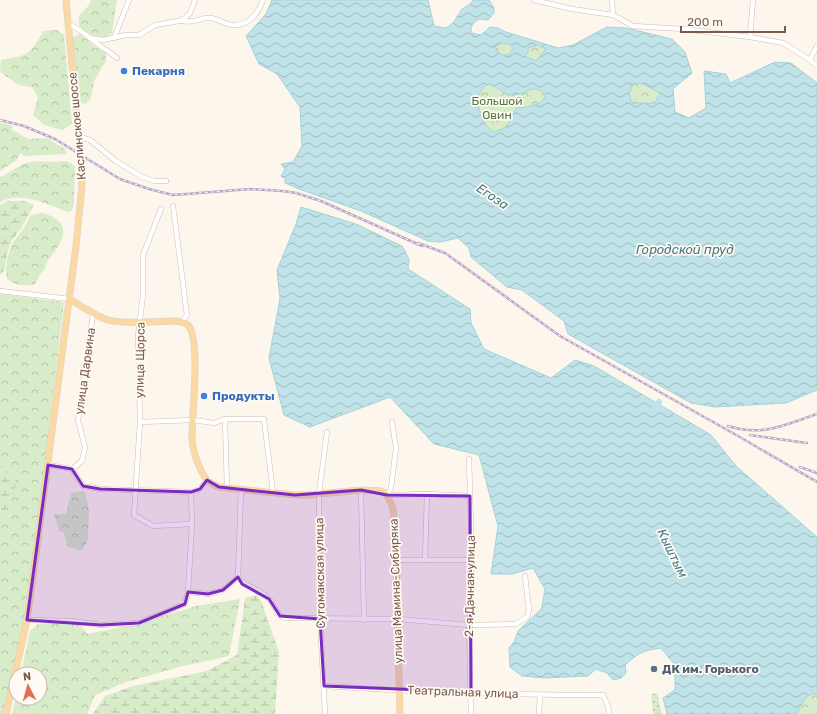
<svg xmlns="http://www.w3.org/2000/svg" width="817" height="714" font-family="Rubik,sans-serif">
  <defs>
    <pattern id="grass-dots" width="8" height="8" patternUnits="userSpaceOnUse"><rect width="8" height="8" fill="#d8ecc9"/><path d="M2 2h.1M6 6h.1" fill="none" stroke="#b4c2a5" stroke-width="1.8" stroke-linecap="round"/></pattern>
    <pattern id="forest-crowns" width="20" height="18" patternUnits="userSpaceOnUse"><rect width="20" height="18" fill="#d8ecc9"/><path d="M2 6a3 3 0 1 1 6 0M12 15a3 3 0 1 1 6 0" fill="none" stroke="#b4c2a5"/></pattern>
    <pattern id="wetland-marsh" width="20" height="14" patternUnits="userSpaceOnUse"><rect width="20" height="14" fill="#d8ecc9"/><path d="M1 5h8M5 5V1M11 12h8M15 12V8" fill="none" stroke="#b4c2a5"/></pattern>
    <pattern id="water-waves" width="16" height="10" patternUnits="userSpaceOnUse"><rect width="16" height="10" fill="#bfe3e8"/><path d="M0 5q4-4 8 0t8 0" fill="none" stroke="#a0bbbe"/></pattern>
  </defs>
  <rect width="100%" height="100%" fill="#fdf6ec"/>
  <polygon fill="url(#grass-dots)" points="657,693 662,714 653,714 651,694"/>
  <g fill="url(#forest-crowns)">
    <polygon points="91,0 117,0 112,33 105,39 92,35 79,26 79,16 89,5"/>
    <path d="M57,30L64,35L72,124L62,130L44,125L33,115L38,97L32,87L19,85L0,72L1,60C26,56 32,54 43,31Z"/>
    <polygon points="80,34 95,47 106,53 106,61 94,81 91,98 86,104 80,103 72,38"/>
    <polygon points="505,43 510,44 513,48 509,55 507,56 497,53 495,47 498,44"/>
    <polygon points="538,45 546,49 536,61 526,57 525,54 528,53 528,48"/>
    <polygon points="633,83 643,84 660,93 655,103 632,103 629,94"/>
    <path d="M492,84C497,88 505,94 511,95C526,98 528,81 546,94C541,107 529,107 516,108C508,121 511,128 493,132C480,120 473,101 484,86Z"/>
    <polygon points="0,123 7,124 12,126 12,130 29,139 47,138 65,149 67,154 23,156 22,153 18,156 17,160 0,171"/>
    <path d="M60,161H67L75,166L74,205L72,210L68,212C48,205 21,190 0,202V177C11,173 20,163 31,162C41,160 50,163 60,161Z"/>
    <path d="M43,213C70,221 67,236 52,255C49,260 45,263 45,269L41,273L35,284C25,287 14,285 7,279L6,271L7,259L12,244L24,228L31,215Z"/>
    <polygon points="0,294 64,302 34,556 24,620 3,714 0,714"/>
    <polygon points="85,491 89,509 88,540 82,551 68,547 64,533 59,531 54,514 66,514 71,493"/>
    <polygon points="240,599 229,656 179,667 126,682 95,695 87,714 12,714 16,698 40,698 40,674 21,674 30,631 38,624 79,622 87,634 138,624 196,606"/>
    <polygon points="811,694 817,694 817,714 797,714 806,696"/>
  </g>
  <g fill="url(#wetland-marsh)">
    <polygon points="8,201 25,201 34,205 21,228 11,242 7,254 4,271 0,275 0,205"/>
    <polygon points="0,465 17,482 4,514 0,515"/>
    <polygon points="257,595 262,603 279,652 275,714 93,714 105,696 133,686 207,671 237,655 245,598"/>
  </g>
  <g fill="url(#water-waves)" stroke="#a5d3da" fill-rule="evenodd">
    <path d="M272,0H428L434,26L446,28L453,23L462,9L470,4L473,0H489L494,8V13L488,20L479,19C474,22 469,27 472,33L481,35L490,27L498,28L506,32L558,48L573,45L607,27L626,28L672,39L685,52L692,73L673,89L675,112L689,118L706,108L704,71L726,74L730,83L775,62L791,63L817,83V390L786,403L715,407L691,403L568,334L564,321L522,290L507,287L471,257L469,248L458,238L440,242L428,241L361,211L299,189L285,183V179L281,176L285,169L281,164L293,162L302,146L300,107L277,74L259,64L246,36L266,14ZM501,43L510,44L513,48L509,55H503L497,52L495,47ZM538,45L546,49L536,61L526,57L525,54L528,53V48ZM633,83L643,84L660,93L655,103H632L629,94ZM491,84C497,88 505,94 511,95C526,98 529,81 546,94C542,107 528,107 516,108C508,121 511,128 493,132C479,120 473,101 484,86Z"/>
    <path d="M301,207L356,224L402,246L409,259L408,269L470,309L471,323L484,349L551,378L575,360L594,366L711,435L736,466L817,537V694C804,693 802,704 797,714H667L663,698L675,690V678L674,664L661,648C644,650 638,653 625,665L626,673L621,678L613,680L607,673L596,669L588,676L545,678L522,676L510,667L509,648L514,642L518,631L541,609L542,606L545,589L533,568L512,574H491L498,526L479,455L434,444L390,397L310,427L284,415L269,358L280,299L277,270L296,224Z"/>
  </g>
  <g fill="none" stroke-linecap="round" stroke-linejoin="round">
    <polyline stroke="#bfe3e8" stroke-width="6" points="653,411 659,402"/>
    <g stroke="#d1beb0" stroke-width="5.5">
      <g id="minor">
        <polyline points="534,0 572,9 613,15 633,26 683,29 750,37 783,43 810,60 817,66"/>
        <polyline points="612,0 613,15"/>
        <path d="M181,21C185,21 189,22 193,21C199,20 205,17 211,18C218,19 225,24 232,25C249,26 258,14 263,0"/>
        <polyline points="68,23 81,31 103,48 109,52 117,58"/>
        <polyline points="750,37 753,0"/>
        <polyline points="90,38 103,40 126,35 139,35 155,25 179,21 185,18 190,13 195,0"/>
        <polyline points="114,38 129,0"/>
        <polyline points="810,60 817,46"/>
        <polyline points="79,137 90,140 116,161 142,177 154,181 166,181"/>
        <polyline points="173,206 187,315 182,322"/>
        <polyline points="161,209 143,255 143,295 138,336 140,422 134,515 153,526 192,524"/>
        <polyline points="0,291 70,299"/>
        <polyline points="225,419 227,488"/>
        <polyline points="140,422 193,420 214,423 225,419 264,419 273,493"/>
        <polyline points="469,459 472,560 469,625 471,714"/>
        <polyline points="48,465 72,469 83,486 100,489 191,492"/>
        <polyline points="72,469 82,461 85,447 78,420 93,314"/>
        <polyline points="361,490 364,620"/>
        <polyline points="387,495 427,494 470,496"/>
        <polyline points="387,495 391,488 396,448 392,422"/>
        <polyline points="396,560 472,560"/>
        <polyline points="425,560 427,494"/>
        <polyline points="238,577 241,489"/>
        <polyline points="188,592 192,524 191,492 200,489 207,480"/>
        <path d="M27,620L72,621L101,625L139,623L185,604L188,592L208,594L223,590L238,577C246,588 260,588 269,599C275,606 276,615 285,618L398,619L469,625L516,624L527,617L529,610L525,576"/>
        <path d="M324,686C417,692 510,695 603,695L608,706L609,714"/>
        <polyline points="325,714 320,619 319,493 327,432"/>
        <polyline points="539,714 540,695"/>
      </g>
    </g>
    <g stroke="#dad1cd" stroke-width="7">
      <g id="major">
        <path d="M70,299C81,306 92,314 105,319C122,325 158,321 177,321C180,322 185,322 188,325C201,339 192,415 192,435C192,450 198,467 206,479C209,483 215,485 219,487L295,495H308L361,490L381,491L387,495L393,508L396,560L400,714"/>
        <polyline points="6,714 27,620 36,554 76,246 82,185 81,164 66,0"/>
      </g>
    </g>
    <use href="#minor" stroke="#fff" stroke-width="4.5"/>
    <use href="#major" stroke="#fbd9a5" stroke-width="6"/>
    <g stroke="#b9a8c9" stroke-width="2.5">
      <g id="rail">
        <polyline points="0,120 24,126 43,134 55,139 120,179 149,189 173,195 251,189 283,191 296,193 321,201 422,246"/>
        <polyline points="418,243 445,253 560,336 738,436 817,482"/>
        <path d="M728,426C763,437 784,425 817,414"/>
        <polyline points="750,435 807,443"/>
        <polyline points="800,467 817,473"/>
      </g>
    </g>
    <use href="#rail" stroke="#fffaf3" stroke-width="1" stroke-dasharray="3" stroke-linecap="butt"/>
  </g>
  <path fill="#7b2cbf" fill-opacity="0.2" stroke="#7b2cbf" stroke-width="3" stroke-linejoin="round" d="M48,465L72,469L83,486L100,489L191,492L200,489L207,480L219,487L295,495L361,490L387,495L470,496L471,692L324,686L320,619L280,616L269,599L242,584L238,577L223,590L208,594L188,592L185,604L139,623L101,625L27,620Z"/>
  <g fill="#3f7fe0" stroke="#fffaf3" stroke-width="1.5">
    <circle cx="124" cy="71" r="4"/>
    <circle cx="204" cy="396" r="4"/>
  </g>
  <circle fill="#5c6f8a" stroke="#fffaf3" stroke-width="1.5" cx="654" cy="669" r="4"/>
  <g text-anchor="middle" stroke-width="3.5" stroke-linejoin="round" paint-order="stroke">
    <g font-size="12" font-weight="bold" fill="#366cbe" stroke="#fffaf3" text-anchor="start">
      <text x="132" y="75">Пекарня</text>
      <text x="212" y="400">Продукты</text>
    </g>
    <g font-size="12" fill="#537a41" stroke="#fffaf3">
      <text x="497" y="105">Большой<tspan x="497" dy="14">Овин</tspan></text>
    </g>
    <g font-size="12" fill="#7a5c4d" stroke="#fffaf3">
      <text transform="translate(77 126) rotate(-95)" y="4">Каслинское шоссе</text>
      <text transform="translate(140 360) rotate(-89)" y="4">улица Щорса</text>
      <text transform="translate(85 371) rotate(-82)" y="4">улица Дарвина</text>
      <text transform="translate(320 573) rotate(-91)" y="4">Сугомакская улица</text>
      <text transform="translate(470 586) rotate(-89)" y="4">2-я Дачная улица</text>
      <text transform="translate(396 591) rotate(-92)" y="4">улица Мамина-Сибиряка</text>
      <text transform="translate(463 692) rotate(2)" y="4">Театральная улица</text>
    </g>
    <g font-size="12" font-weight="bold" fill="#4e5e75" stroke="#fffaf3" text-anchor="start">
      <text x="662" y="673">ДК им. Горького</text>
    </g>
    <g font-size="13" font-style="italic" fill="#437c86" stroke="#fffaf3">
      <text transform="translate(493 196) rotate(34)" y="5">Егоза</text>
      <text x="685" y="254">Городской пруд</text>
      <text transform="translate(673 553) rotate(64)" y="5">Кыштым</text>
    </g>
  </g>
  <g transform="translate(28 686) rotate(354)"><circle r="19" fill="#fffaf3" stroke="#cabbb1"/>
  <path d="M0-3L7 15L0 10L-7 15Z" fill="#e76f51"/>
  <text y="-6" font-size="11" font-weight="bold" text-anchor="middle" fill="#7a5c4d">N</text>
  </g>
  <path d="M681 26v6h104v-6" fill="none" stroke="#7a5c4d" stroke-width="2"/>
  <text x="687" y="26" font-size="12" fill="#7a5c4d" stroke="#fffaf3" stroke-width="3" paint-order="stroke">200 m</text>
</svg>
